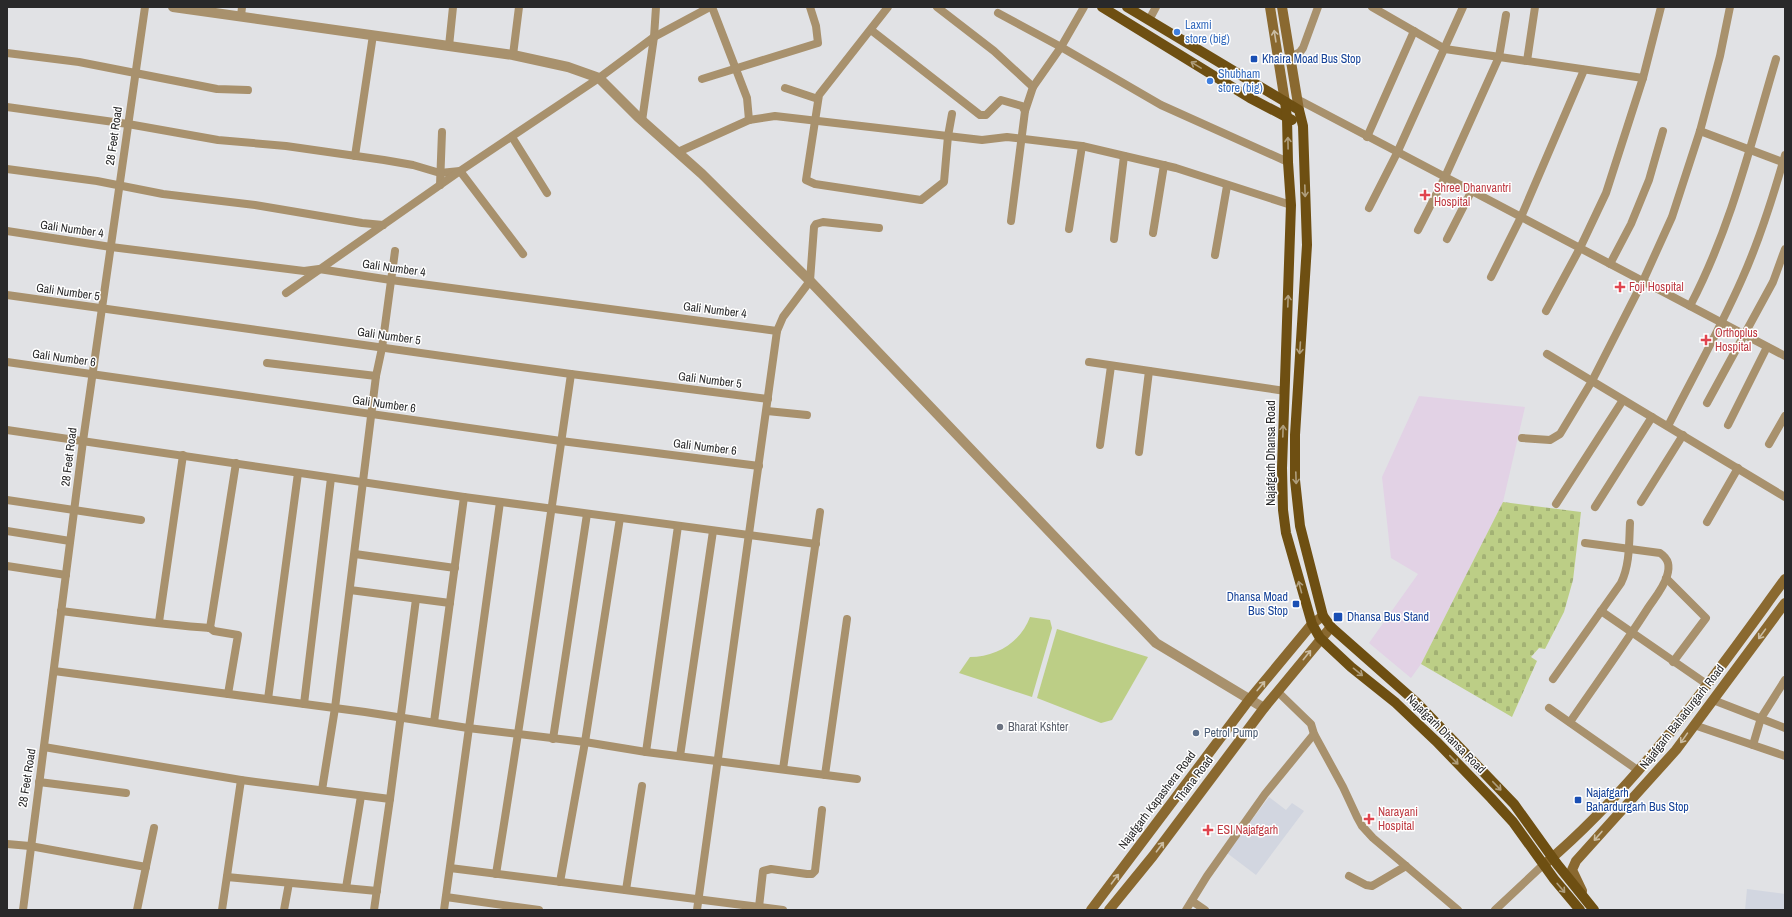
<svg xmlns="http://www.w3.org/2000/svg" width="1792" height="917" font-family="'Archivo Narrow',sans-serif">
  <defs>
    <pattern id="cemetery-stones" width="16" height="16" patternUnits="userSpaceOnUse"><rect width="16" height="16" fill="#bcce86"/><path d="M2 7V4a2 2 0 0 1 4 0v3zM10 15v-3a2 2 0 0 1 4 0v3z" fill="#a2b174"/></pattern>
  </defs>
  <rect width="100%" height="100%" fill="#e1e2e5"/>
  <polygon fill="#e2d2e5" points="1419,396 1525,407 1503,502 1421,664 1411,678 1369,643 1418,574 1391,558 1382,477"/>
  <g fill="#d2d6e0">
    <polygon points="1269,797 1286,810 1292,803 1304,811 1256,875 1227,853"/>
    <polygon points="1747,889 1785,894 1785,910 1745,910"/>
  </g>
  <g fill="#bcce86">
    <path d="M1030,617L1050,620L1052,628L1032,697L959,673L970,657C996,657 1021,642 1030,617Z"/>
    <polygon points="1057,629 1148,657 1112,720 1101,723 1037,698"/>
  </g>
  <polygon fill="url(#cemetery-stones)" points="1503,502 1581,512 1573,580 1564,612 1545,649 1539,648 1531,657 1537,661 1512,717 1421,664"/>
  <g fill="none" stroke-linecap="round" stroke-linejoin="round">
    <g stroke="#a8916d" stroke-width="8">
      <polyline points="712,7 747,98 749,120"/>
      <polyline points="888,7 819,95 806,180 815,184 921,200 944,182 948,136 952,114"/>
      <polyline points="937,7 994,51 1033,87"/>
      <polyline points="1372,7 1445,49 1643,78"/>
      <polyline points="998,13 1061,47 1161,105 1288,162"/>
      <polyline points="241,16 242,7"/>
      <polyline points="1149,20 1156,7"/>
      <polyline points="871,30 980,115 986,115 1001,100 1022,106 1025,111 1011,221"/>
      <polyline points="449,46 453,7"/>
      <polyline points="7,53 79,62 217,89 248,90"/>
      <polyline points="513,55 519,7"/>
      <polyline points="1290,57 1300,52 1303,48 1318,7"/>
      <polyline points="1527,61 1535,7"/>
      <polyline points="702,79 818,43 816,26 810,7"/>
      <polyline points="785,88 818,99"/>
      <polyline points="1297,99 1785,356"/>
      <polyline points="7,107 128,124 218,140 286,146 384,160 413,165 440,173 460,171 523,254"/>
      <polyline points="1025,111 1033,87 1061,47 1084,7"/>
      <polyline points="642,121 654,37 656,7"/>
      <polyline points="1700,131 1785,163"/>
      <polyline points="512,137 547,193"/>
      <polyline points="1367,137 1414,31"/>
      <polyline points="678,152 749,120 775,116 982,140 1007,137 1082,146 1176,168 1291,205"/>
      <polyline points="355,156 373,35"/>
      <polyline points="7,169 97,181 163,194 255,205 362,223 383,225"/>
      <polyline points="440,185 442,132"/>
      <polyline points="1369,208 1397,153 1463,7"/>
      <polyline points="1069,229 1082,146"/>
      <polyline points="1418,230 1445,177 1499,57 1506,15"/>
      <polyline points="7,231 111,247 304,271 319,269 391,280 777,331"/>
      <polyline points="1153,233 1164,165"/>
      <polyline points="1114,239 1124,156"/>
      <polyline points="1447,239 1471,192"/>
      <polyline points="1215,255 1227,186"/>
      <polyline points="1610,264 1631,224 1649,180 1663,131"/>
      <polyline points="1491,277 1521,217 1584,70"/>
      <polyline points="286,293 460,171 599,78 654,37 710,7"/>
      <polyline points="7,295 571,374 768,399"/>
      <path d="M1690,306C1731,228 1751,143 1776,59"/>
      <polyline points="1546,311 1580,248 1606,193 1643,78 1661,7"/>
      <polyline points="1547,354 1785,497"/>
      <polyline points="7,362 561,441 759,466"/>
      <polyline points="1089,362 1285,391"/>
      <polyline points="267,363 376,376"/>
      <polyline points="1707,403 1773,282 1785,249"/>
      <polyline points="767,411 807,415"/>
      <polyline points="1728,425 1767,347"/>
      <path d="M1668,426C1693,377 1720,329 1742,279C1760,239 1773,197 1785,155"/>
      <polyline points="7,430 464,497 816,544"/>
      <polyline points="1522,438 1550,440 1560,434 1592,381 1643,281 1672,217 1700,131 1720,56 1730,7"/>
      <polyline points="1769,444 1785,416"/>
      <polyline points="1100,445 1111,366"/>
      <polyline points="1139,452 1149,371"/>
      <polyline points="7,500 141,520"/>
      <polyline points="1641,502 1683,435"/>
      <polyline points="1556,504 1623,400"/>
      <polyline points="1595,507 1652,417"/>
      <polyline points="1707,522 1738,468"/>
      <polyline points="7,531 70,541"/>
      <polyline points="355,554 455,568"/>
      <polyline points="7,566 66,575"/>
      <polyline points="1666,578 1706,618 1673,662"/>
      <polyline points="350,590 450,603"/>
      <path d="M61,611C111,617 161,625 210,628L214,631L238,635L228,694"/>
      <polyline points="1601,611 1708,685"/>
      <polyline points="159,622 183,455"/>
      <polyline points="210,628 236,463"/>
      <polyline points="54,671 365,712 468,728 585,742 646,752 857,779"/>
      <path d="M1553,679L1621,583C1630,565 1629,542 1630,523"/>
      <polyline points="1278,692 1311,724 1314,734 1343,787 1357,817 1362,826 1373,838 1458,910"/>
      <polyline points="268,699 298,473"/>
      <polyline points="1713,700 1785,728"/>
      <polyline points="304,704 331,478"/>
      <polyline points="1549,708 1639,771"/>
      <polyline points="434,722 464,497"/>
      <path d="M1570,722C1596,684 1623,647 1648,608C1654,599 1664,587 1667,576C1670,566 1669,559 1660,553L1585,543"/>
      <polyline points="1694,725 1785,756"/>
      <polyline points="553,739 587,514"/>
      <polyline points="1753,745 1761,718 1785,680"/>
      <polyline points="44,747 241,780 390,799"/>
      <polyline points="646,752 678,526"/>
      <polyline points="680,756 713,531"/>
      <polyline points="783,769 820,512"/>
      <polyline points="825,775 847,619"/>
      <polyline points="39,782 126,793"/>
      <polyline points="322,790 335,708 376,376 382,348 395,251"/>
      <polyline points="7,844 30,846 146,867"/>
      <polyline points="450,868 783,910"/>
      <path d="M496,874C523,707 547,541 571,374"/>
      <polyline points="1349,876 1366,885 1372,886 1406,866"/>
      <polyline points="227,877 377,891"/>
      <polyline points="560,882 585,742 620,518"/>
      <polyline points="346,888 361,796"/>
      <polyline points="626,890 642,786"/>
      <polyline points="446,897 539,910"/>
      <polyline points="1192,901 1205,910"/>
      <polyline points="759,907 763,871 771,869 807,874 812,874 815,871 822,810"/>
      <polyline points="23,910 83,441 145,7"/>
      <polyline points="137,910 154,828"/>
      <polyline points="222,910 241,780"/>
      <polyline points="284,910 289,883"/>
      <polyline points="374,910 390,799 416,599"/>
      <polyline points="444,910 500,502"/>
      <polyline points="697,910 777,331 783,317 810,281 814,227 816,224 823,222 879,228"/>
      <polyline points="1186,910 1207,876 1265,794 1314,734"/>
      <polyline points="1495,910 1544,864"/>
    </g>
    <polyline stroke="#a8916d" stroke-width="10" points="173,7 513,55 568,67 599,78 638,117 702,174 810,281 1156,643 1264,708"/>
    <g stroke="#8a6930" stroke-width="10">
      <polyline points="1270,7 1285,102"/>
      <polyline points="1282,7 1299,110"/>
      <path d="M1546,863C1641,782 1712,679 1785,579"/>
      <polyline points="1582,891 1572,870 1576,861 1676,750 1785,603"/>
      <polyline points="1091,910 1249,700 1312,624 1323,616"/>
      <polyline points="1109,910 1153,856 1264,708 1331,627"/>
    </g>
    <g stroke="#6e4f12" stroke-width="10">
      <polyline points="1102,7 1250,98 1292,120"/>
      <polyline points="1127,7 1299,110 1303,126 1307,245 1295,435 1295,480 1300,526 1323,616 1331,627 1416,702 1514,804 1557,864 1594,910"/>
      <polyline points="1285,102 1287,118 1288,162 1291,205 1282,468 1283,510 1286,533 1312,624 1320,638 1351,667 1396,703 1436,741 1491,798 1513,822 1554,879 1580,910"/>
    </g>
  </g>
  <defs><path id="oneway-shaft" d="M-6 0H5M1.5-3L5.5 0L1.5 3" fill="none" stroke-width="1.6" stroke-linecap="round" stroke-linejoin="round"/></defs>
  <g stroke="#cabca2">
    <use href="#oneway-shaft" transform="translate(1275 36) rotate(-99)"/>
    <use href="#oneway-shaft" transform="translate(1762 634) rotate(126)"/>
    <use href="#oneway-shaft" transform="translate(1307 655) rotate(-51)"/>
    <use href="#oneway-shaft" transform="translate(1261 686) rotate(-50)"/>
    <use href="#oneway-shaft" transform="translate(1684 738) rotate(125)"/>
    <use href="#oneway-shaft" transform="translate(1598 836) rotate(131)"/>
    <use href="#oneway-shaft" transform="translate(1160 847) rotate(-53)"/>
    <use href="#oneway-shaft" transform="translate(1115 879) rotate(-53)"/>
  </g>
  <g stroke="#af9e7d">
    <use href="#oneway-shaft" transform="translate(1196 65) rotate(-149)"/>
    <use href="#oneway-shaft" transform="translate(1288 143) rotate(-91)"/>
    <use href="#oneway-shaft" transform="translate(1305 191) rotate(88)"/>
    <use href="#oneway-shaft" transform="translate(1288 301) rotate(-88)"/>
    <use href="#oneway-shaft" transform="translate(1300 348) rotate(94)"/>
    <use href="#oneway-shaft" transform="translate(1283 431) rotate(-88)"/>
    <use href="#oneway-shaft" transform="translate(1296 478) rotate(88)"/>
    <use href="#oneway-shaft" transform="translate(1300 587) rotate(-105)"/>
    <use href="#oneway-shaft" transform="translate(1358 672) rotate(39)"/>
    <use href="#oneway-shaft" transform="translate(1454 760) rotate(46)"/>
    <use href="#oneway-shaft" transform="translate(1497 786) rotate(46)"/>
    <use href="#oneway-shaft" transform="translate(1561 888) rotate(50)"/>
  </g>
  <g fill="#3f7fe0" stroke="#fff" stroke-width="1.5">
    <circle cx="1177" cy="32" r="4"/>
    <circle cx="1210" cy="81" r="4"/>
  </g>
  <g fill="#1a4fb4" stroke="#fff" stroke-width="1.5">
    <rect x="1250" y="55" width="8" height="8" rx="2"/>
    <rect x="1292" y="600" width="8" height="8" rx="2"/>
    <rect x="1333" y="612" width="10" height="10" rx="2"/>
    <rect x="1574" y="796" width="8" height="8" rx="2"/>
  </g>
  <g fill="#e0444e" stroke="#fff" stroke-width="1.5">
    <path d="M1423 189h4v4h4v4h-4v4h-4v-4h-4v-4h4z"/>
    <path d="M1618 281h4v4h4v4h-4v4h-4v-4h-4v-4h4z"/>
    <path d="M1704 334h4v4h4v4h-4v4h-4v-4h-4v-4h4z"/>
    <path d="M1367 813h4v4h4v4h-4v4h-4v-4h-4v-4h4z"/>
    <path d="M1206 824h4v4h4v4h-4v4h-4v-4h-4v-4h4z"/>
  </g>
  <circle fill="#6b7280" stroke="#fff" stroke-width="1.5" cx="1000" cy="727" r="4"/>
  <circle fill="#5c6f8a" stroke="#fff" stroke-width="1.5" cx="1196" cy="733" r="4"/>
  <g text-anchor="middle" stroke-width="3" stroke-linejoin="round" paint-order="stroke">
    <g font-size="12" fill="#366cbe" stroke="#fff" text-anchor="start">
      <text x="1185" y="29">Laxmi<tspan x="1185" dy="14">store (big)</tspan></text>
      <text x="1218" y="78">Shubham<tspan x="1218" dy="14">store (big)</tspan></text>
    </g>
    <g font-size="12" fill="#164399" stroke="#fff" text-anchor="start">
      <text x="1262" y="63">Khaira Moad Bus Stop</text>
      <text x="1288" y="601" text-anchor="end">Dhansa Moad<tspan x="1288" dy="14">Bus Stop</tspan></text>
      <text x="1347" y="621">Dhansa Bus Stand</text>
      <text x="1586" y="797">Najafgarh<tspan x="1586" dy="14">Bahardurgarh Bus Stop</tspan></text>
    </g>
    <g font-size="12" fill="#29292a" stroke="#fff">
      <text transform="translate(114 136) rotate(-82)" y="4">28 Feet Road</text>
      <text transform="translate(72 229) rotate(8)" y="4">Gali Number 4</text>
      <text transform="translate(394 268) rotate(8)" y="4">Gali Number 4</text>
      <text transform="translate(68 292) rotate(8)" y="4">Gali Number 5</text>
      <text transform="translate(715 310) rotate(7)" y="4">Gali Number 4</text>
      <text transform="translate(389 336) rotate(8)" y="4">Gali Number 5</text>
      <text transform="translate(64 358) rotate(8)" y="4">Gali Number 6</text>
      <text transform="translate(710 380) rotate(7)" y="4">Gali Number 5</text>
      <text transform="translate(384 404) rotate(8)" y="4">Gali Number 6</text>
      <text transform="translate(705 447) rotate(7)" y="4">Gali Number 6</text>
      <text transform="translate(1271 453) rotate(-90)" y="4">Najafgarh Dhansa Road</text>
      <text transform="translate(69 457) rotate(-83)" y="4">28 Feet Road</text>
      <text transform="translate(1682 717) rotate(-52)" y="4">Najafgarh Bahadurgarh Road</text>
      <text transform="translate(1446 734) rotate(45)" y="4">Najafgarh Dhansa Road</text>
      <text transform="translate(27 778) rotate(-81)" y="4">28 Feet Road</text>
      <text transform="translate(1194 779) rotate(-53)" y="4">Thana Road</text>
      <text transform="translate(1157 800) rotate(-53)" y="4">Najafgarh Kapashera Road</text>
    </g>
    <g font-size="12" fill="#be3a42" stroke="#fff" text-anchor="start">
      <text x="1434" y="192">Shree Dhanvantri<tspan x="1434" dy="14">Hospital</tspan></text>
      <text x="1629" y="291">Foji Hospital</text>
      <text x="1715" y="337">Orthoplus<tspan x="1715" dy="14">Hospital</tspan></text>
      <text x="1378" y="816">Narayani<tspan x="1378" dy="14">Hospital</tspan></text>
      <text x="1217" y="834">ESI Najafgarh</text>
    </g>
    <g font-size="12" fill="#5b616d" stroke="#fff" text-anchor="start">
      <text x="1008" y="731">Bharat Kshter</text>
    </g>
    <g font-size="12" fill="#4e5e75" stroke="#fff" text-anchor="start">
      <text x="1204" y="737">Petrol Pump</text>
    </g>
  </g>
  <rect width="1792" height="917" fill="none" stroke="#29292a" stroke-width="16"/>
</svg>
